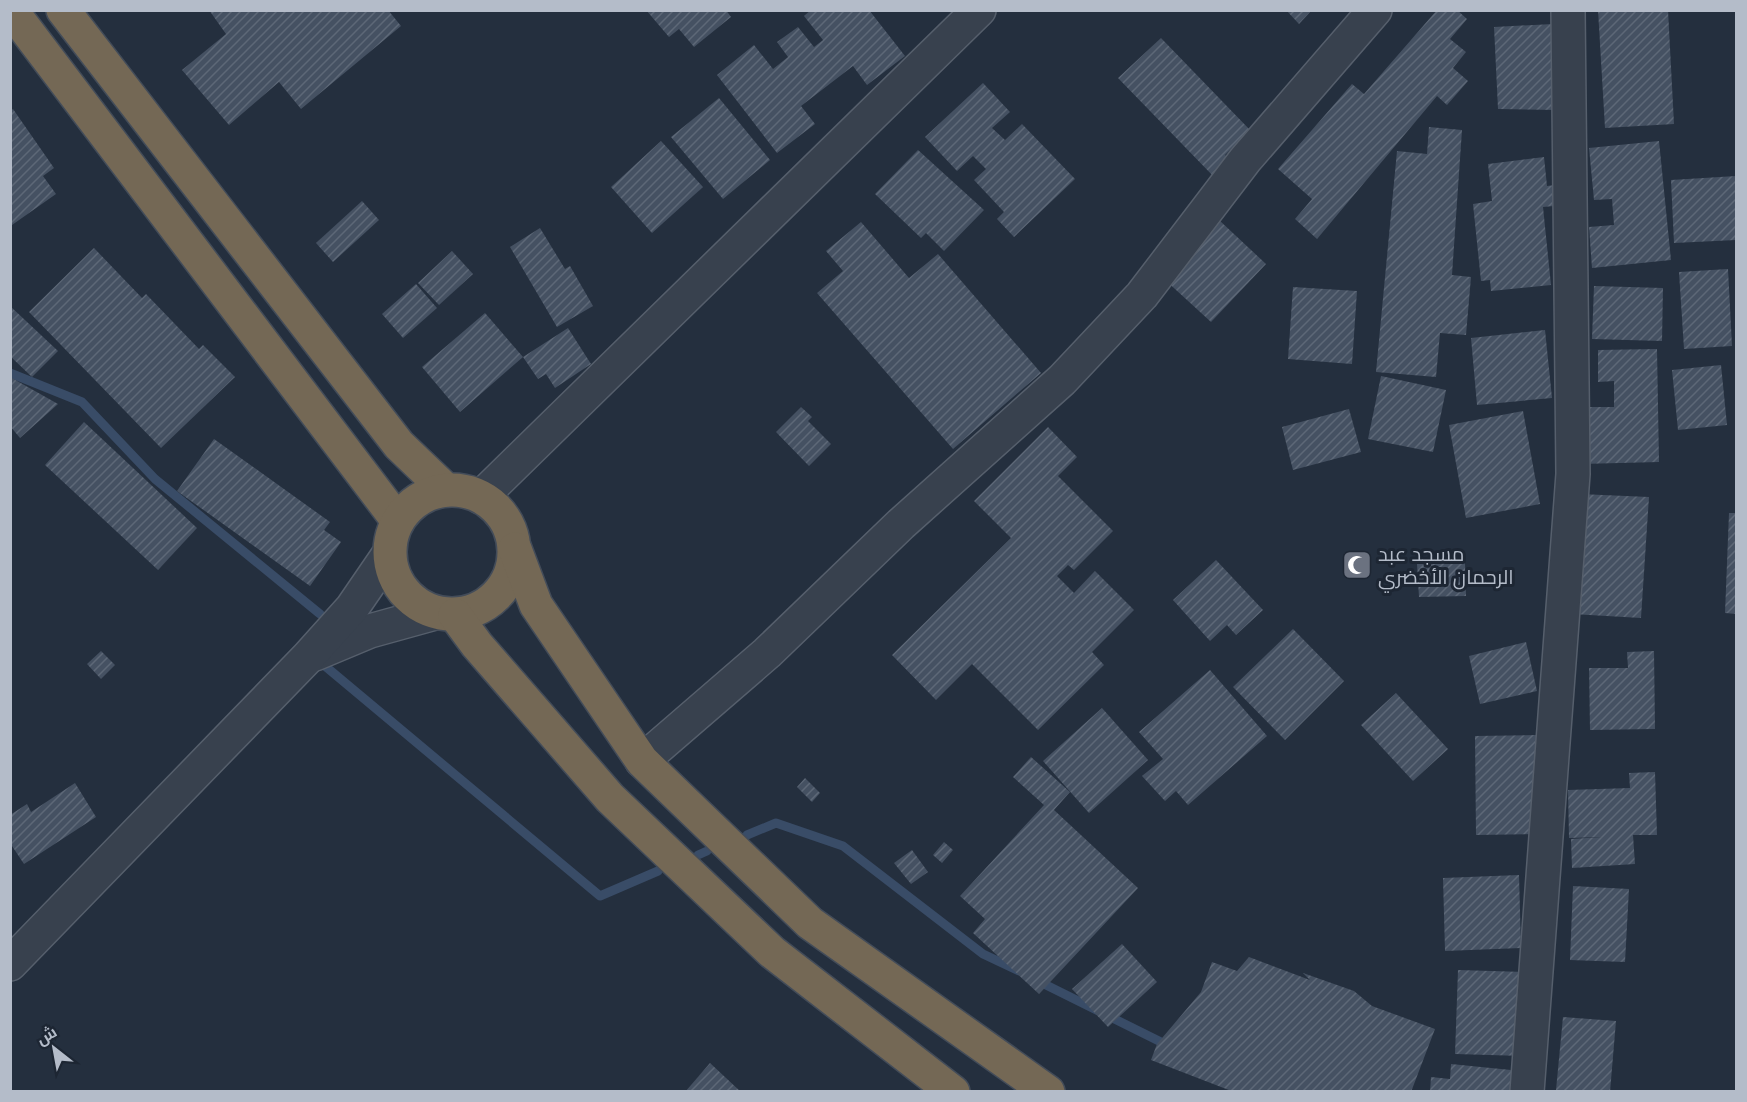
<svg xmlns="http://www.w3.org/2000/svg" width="1747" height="1102" font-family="'Varela Round',Cairo,sans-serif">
  <defs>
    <pattern id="building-hatch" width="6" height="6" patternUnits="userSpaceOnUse" patternTransform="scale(1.5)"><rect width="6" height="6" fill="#455162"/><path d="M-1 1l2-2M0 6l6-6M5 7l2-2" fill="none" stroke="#5d6877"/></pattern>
  </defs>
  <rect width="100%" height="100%" fill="#242f3e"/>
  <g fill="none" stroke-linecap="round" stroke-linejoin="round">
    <g stroke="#394c67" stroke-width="9">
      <polyline points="10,373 82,402 155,479 320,614"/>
      <polyline points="325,666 600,896 658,871"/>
      <polyline points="747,835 776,823 843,846 983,954 1019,971"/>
      <polyline points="698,855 707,851"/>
      <polyline points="1036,980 1169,1046"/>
    </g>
  </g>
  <g fill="url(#building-hatch)">
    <polygon points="209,10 388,10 401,26 301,109 279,82 229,125 182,70 226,34"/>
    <polygon points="646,10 726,10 731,17 694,47 679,29 669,37"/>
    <polygon points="811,10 869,10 905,56 867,85 853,66 801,106 815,124 777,153 717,75 754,45 773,69 788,57 777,42 798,27 814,47 823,40 804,16"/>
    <polygon points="1286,10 1312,10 1299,24"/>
    <polygon points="1437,10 1457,10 1467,19 1450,39 1466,52 1453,68 1468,81 1447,105 1437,96 1317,239 1295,219 1312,199 1278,169 1352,84 1364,94"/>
    <polygon points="1598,10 1668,10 1674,124 1605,128"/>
    <polygon points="1553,24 1557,110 1498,109 1494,27"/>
    <polygon points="1161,38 1250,130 1225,155 1232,162 1215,178 1118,78"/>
    <polygon points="983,83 1010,112 992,128 1005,140 1022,124 1075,179 1014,237 997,219 1004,212 974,180 986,169 973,156 957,171 925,137"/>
    <polygon points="719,98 770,160 723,199 671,137"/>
    <polygon points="13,109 54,168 43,176 56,194 12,225 10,111"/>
    <polygon points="1429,127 1462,130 1452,275 1471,277 1466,335 1440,333 1436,377 1376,372 1397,151 1427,154"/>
    <polygon points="661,141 703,187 652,233 611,187"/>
    <polygon points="1659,141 1671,260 1592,268 1589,227 1614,225 1612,199 1594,200 1589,148"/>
    <polygon points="918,150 984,210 944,251 926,233 921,238 875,194"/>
    <polygon points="1544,157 1547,186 1563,184 1565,205 1543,207 1551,285 1491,291 1490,280 1481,281 1473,204 1492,201 1488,164"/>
    <polygon points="1736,176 1736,240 1674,243 1671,180"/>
    <polygon points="362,201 379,220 333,262 316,243"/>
    <polygon points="1219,220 1266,264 1211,322 1163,278"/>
    <polygon points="861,222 909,278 938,254 1041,373 953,449 817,293 843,271 826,251"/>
    <polygon points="540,228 565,269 570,266 593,306 557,327 510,247"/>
    <polygon points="94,248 142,298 146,294 199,349 203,345 235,377 161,448 29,312"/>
    <polygon points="452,251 473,274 439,305 418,283"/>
    <polygon points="1728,269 1732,346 1684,349 1679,272"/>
    <polygon points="416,284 437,308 403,338 382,314"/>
    <polygon points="1594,286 1663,288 1662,341 1592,339"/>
    <polygon points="1293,287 1357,291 1352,364 1288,359"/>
    <polygon points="10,306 58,351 32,377 10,356"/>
    <polygon points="485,313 523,357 460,412 422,367"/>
    <polygon points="568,328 591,364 555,388 546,374 538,379 523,357"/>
    <polygon points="1545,330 1552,398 1477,405 1471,338"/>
    <polygon points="1657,349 1659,462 1581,464 1580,407 1614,407 1614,381 1598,382 1598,350"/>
    <polygon points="1721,365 1727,425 1678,430 1672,370"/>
    <polygon points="1381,376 1446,390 1433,452 1368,439"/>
    <polygon points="10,377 58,404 20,438 10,426"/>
    <polygon points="801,407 812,417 808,421 831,444 809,466 776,432"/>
    <polygon points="1349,409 1361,452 1293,470 1282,427"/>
    <polygon points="1523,411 1540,504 1466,518 1449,425"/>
    <polygon points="84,422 197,528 158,570 45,465"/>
    <polygon points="1048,427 1077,457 1058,476 1113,531 1074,570 1068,565 1057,576 1074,593 1095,571 1134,610 1092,652 1104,665 1038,730 972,664 936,700 892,655 1011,538 974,501"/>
    <polygon points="214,439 330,522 324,530 341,542 310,586 177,491"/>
    <polygon points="1580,494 1649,497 1641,618 1572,614"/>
    <polygon points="1729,513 1736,513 1736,614 1725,613"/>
    <polygon points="1216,560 1263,610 1236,635 1227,625 1210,641 1173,600"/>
    <polygon points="1465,563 1466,596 1419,597 1417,564"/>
    <polygon points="1293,629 1344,681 1285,740 1233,687"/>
    <polygon points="1526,642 1537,691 1480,704 1469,656"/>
    <polygon points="101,651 115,665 101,679 87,664"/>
    <polygon points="1654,651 1655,729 1590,730 1589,668 1628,668 1627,652"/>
    <polygon points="1210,670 1267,736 1188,805 1176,791 1165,801 1142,776 1163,759 1139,732"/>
    <polygon points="1396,693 1448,749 1413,781 1361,725"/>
    <polygon points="1102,708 1148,760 1089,813 1043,761"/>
    <polygon points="1536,735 1538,834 1476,835 1475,736"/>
    <polygon points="1031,757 1070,792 1054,810 1138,888 1039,994 973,933 985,919 960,896 1044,805 1013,777"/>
    <polygon points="1655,772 1657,835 1633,835 1635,864 1572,868 1571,839 1602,837 1569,838 1568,790 1630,788 1629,773"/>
    <polygon points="805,778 820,793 812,802 797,787"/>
    <polygon points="75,783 96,817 24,864 10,843 10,815 27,804 31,812"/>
    <polygon points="944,842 953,850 942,863 933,855"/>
    <polygon points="912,850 928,872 911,884 894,863"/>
    <polygon points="1519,875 1521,948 1445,951 1443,878"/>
    <polygon points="1573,886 1629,889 1625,962 1570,960"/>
    <polygon points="1122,944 1157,982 1108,1027 1072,989"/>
    <polygon points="1249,957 1310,980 1303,973 1354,991 1372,1006 1435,1029 1411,1092 1234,1092 1151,1060 1157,1044 1201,992 1212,962 1237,971"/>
    <polygon points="1458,970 1525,972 1523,1056 1455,1054"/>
    <polygon points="1563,1017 1616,1021 1610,1092 1556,1090"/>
    <polygon points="710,1063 741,1092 685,1092"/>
    <polygon points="1451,1064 1531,1072 1529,1092 1430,1092 1431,1077 1450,1079"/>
  </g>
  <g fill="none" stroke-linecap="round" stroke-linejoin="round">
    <g stroke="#565f6c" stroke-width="36">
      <g id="minor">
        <polyline points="481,497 979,10"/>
        <polyline points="315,654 370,631 435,613"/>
        <polyline points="642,761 767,653 901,524 1062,380 1142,295 1245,160 1375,10"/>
        <polyline points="10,964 308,657 352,608 389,554"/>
        <polyline points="1527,1092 1573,474 1568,10"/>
      </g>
    </g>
    <g stroke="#434c59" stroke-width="36">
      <g id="highway">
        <polyline points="11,10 398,521"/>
        <polyline points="63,10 399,445 446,490"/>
        <circle cx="452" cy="552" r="62"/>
        <polyline points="515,549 536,605 642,761 810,923 1048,1092"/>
        <polyline points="455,615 477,645 610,798 772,952 953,1092"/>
      </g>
    </g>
    <use href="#minor" stroke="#38414e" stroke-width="33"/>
    <use href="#highway" stroke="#746855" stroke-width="33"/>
  </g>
  <defs>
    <g id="mosque-square" transform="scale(1.5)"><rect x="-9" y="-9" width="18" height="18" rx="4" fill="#6b7280" stroke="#1d2633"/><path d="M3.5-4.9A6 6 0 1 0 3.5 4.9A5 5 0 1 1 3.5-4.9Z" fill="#fff"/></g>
  </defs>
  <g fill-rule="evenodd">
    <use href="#mosque-square" x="1357" y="565"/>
  </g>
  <g text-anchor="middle" stroke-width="6" stroke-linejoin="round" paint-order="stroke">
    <g font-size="20" fill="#b4bcc9" stroke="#1d2633" text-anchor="start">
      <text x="1378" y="561">مسجد عبد<tspan x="1378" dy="23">الرحمان الأخضري</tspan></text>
    </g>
  </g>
  <rect width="1747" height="1102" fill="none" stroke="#b4bcc9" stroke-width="24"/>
  <g transform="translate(54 1048) rotate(329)" stroke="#1d2633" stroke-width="4.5" paint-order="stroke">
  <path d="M0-4.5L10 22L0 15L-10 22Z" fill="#b4bcc9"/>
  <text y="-9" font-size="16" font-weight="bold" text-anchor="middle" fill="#b4bcc9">ش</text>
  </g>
</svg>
